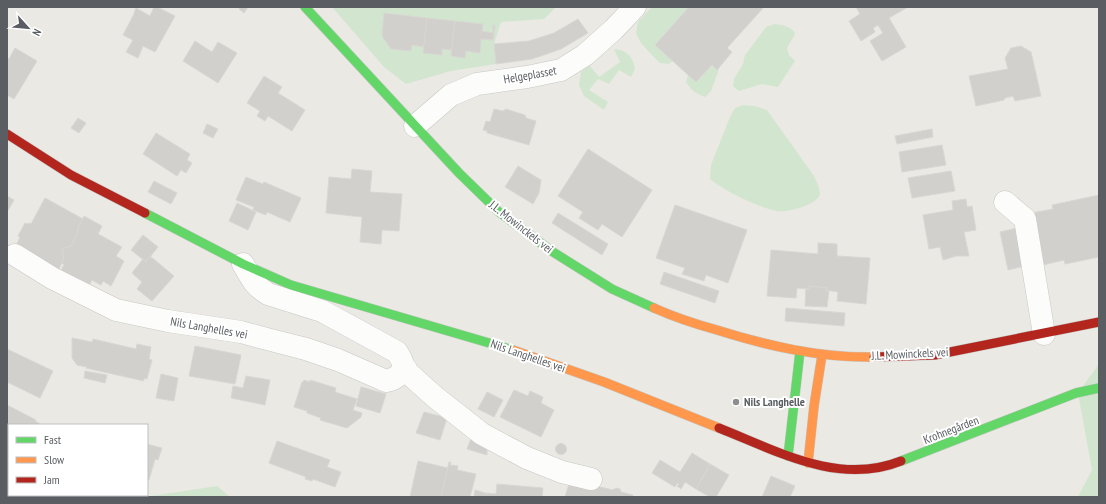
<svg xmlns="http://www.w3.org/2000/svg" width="1106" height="504" font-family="'PT Sans Narrow',sans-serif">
  <rect width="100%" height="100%" fill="#eae9e4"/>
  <g fill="#d2e6cf">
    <polygon points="332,7 556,7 544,19 501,22 494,44 496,64 451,71 406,84 384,67"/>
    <polygon points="652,7 689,7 655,45 673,61 668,64 660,63 651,54 641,43 636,33 638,22"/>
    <path d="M775,24C782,25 792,26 795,34L787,48L789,55L795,61L778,87L762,84L739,91L733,86L734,79L743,64L745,55L766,27Z"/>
    <path d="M614,49C627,50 633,57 635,69L631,77L619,70L609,84L598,79L589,90L608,102L604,110L584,96L579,85L581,72L589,65L599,77L620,62Z"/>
    <path d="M712,65L717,69L720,66L711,91L705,97C696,94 691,90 686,82L688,75L697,82Z"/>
    <path d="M743,105L755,106L767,110L814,176C816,181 820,188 820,194C818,205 786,213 777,211C755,206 728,193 710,179L711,165L730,117L735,108Z"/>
    <polygon points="1099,364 1099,497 1078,497 1092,470 1078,393"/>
    <polygon points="7,453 9,454 9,495 93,495 97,497 7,497"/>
    <polygon points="217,486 230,497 145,497"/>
  </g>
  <g fill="#d1d0cd" stroke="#d9d7d4">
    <polygon points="154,7 157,7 175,16 155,52 143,46 138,58 126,52 133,40 123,35 134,14 134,13 136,8 150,16"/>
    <polygon points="240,7 248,7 244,13 239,9"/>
    <polygon points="689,7 764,7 727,48 732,52 717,70 712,65 696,82 655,45"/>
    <polygon points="856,7 908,7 889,18 906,47 882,61 870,41 883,33 878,25 873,28 875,32 861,41 849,21 860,14"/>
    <polygon points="384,13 427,18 424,47 412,45 411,51 391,49 382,36"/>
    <polygon points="427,18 455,21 452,50 442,49 442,55 423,53"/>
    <polygon points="578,19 588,33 561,49 532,59 496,64 494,44 529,41 554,33"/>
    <polygon points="455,21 483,24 482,31 493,33 493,25 495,25 493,40 481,39 480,53 466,51 465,58 451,56"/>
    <polygon points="195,41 212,52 218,42 237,53 218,83 183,61"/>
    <polygon points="1021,46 1031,52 1041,96 1015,101 1013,96 1005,98 1004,100 976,106 969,76 1008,69 1005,58 1011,48"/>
    <polygon points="15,48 37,61 14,99 7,95 7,58 9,59"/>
    <polygon points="264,76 282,87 278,93 305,110 292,131 268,116 265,121 257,116 260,111 247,103"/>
    <polygon points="494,109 503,111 506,109 525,115 526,118 536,121 529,145 487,133 487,131 483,130 486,121 490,122"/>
    <polygon points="78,118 86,123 79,133 71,128"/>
    <polygon points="207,124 218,129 213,138 203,133"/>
    <polygon points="932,129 933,137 897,144 895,136"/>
    <polygon points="156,133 190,154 187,160 192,163 186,173 181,170 177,176 143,154"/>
    <polygon points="942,145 946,165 902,172 899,152"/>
    <polygon points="588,149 652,190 622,237 602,224 598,230 579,218 583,212 558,196"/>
    <polygon points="518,166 541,180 539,193 533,204 505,187"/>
    <polygon points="352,169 372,171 370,192 402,194 399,231 382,230 381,244 360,242 362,217 326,213 329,177 351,179"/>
    <polygon points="951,171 955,191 912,198 908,178"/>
    <polygon points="246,177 263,184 264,182 301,198 290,222 267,212 266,215 253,210 254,207 236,200"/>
    <polygon points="154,181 177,193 171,204 148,192"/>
    <polygon points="1099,195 1099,257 1065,264 1064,260 1043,265 1032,213 1053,209 1052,205"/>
    <polygon points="7,196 14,200 7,212"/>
    <polygon points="45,198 83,219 77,230 79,231 71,246 62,249 64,258 59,269 16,246 20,237 18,236 25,223 27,224 28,223 31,224"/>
    <polygon points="966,199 967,207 972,206 976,230 964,232 969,256 956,256 943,260 940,247 929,249 923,215 953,210 952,201"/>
    <polygon points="237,203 256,212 248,230 229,221"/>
    <polygon points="675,205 747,230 728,283 706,275 704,281 682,274 685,268 656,258"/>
    <polygon points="558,213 608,244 602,255 552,223"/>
    <polygon points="84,216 102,226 98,234 122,247 116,256 124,261 111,286 103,281 101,285 92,280 86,291 58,275 64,265 62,263 64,258 62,249 71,246 79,231 77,230"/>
    <polygon points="1021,227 1029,265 1008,270 1000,232"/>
    <polygon points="143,235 158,247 146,262 131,250"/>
    <polygon points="818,243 837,244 837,256 870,258 866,304 837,301 838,292 826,290 827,288 809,286 809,289 797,288 796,298 767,296 771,250 818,254"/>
    <polygon points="150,256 174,276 152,301 137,289 142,282 132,273 143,259 146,262"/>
    <polygon points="664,272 719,291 715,303 660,284"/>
    <polygon points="809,286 827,288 826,290 829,291 827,307 805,306 806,289 809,289"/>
    <polygon points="786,308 845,313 844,326 785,321"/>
    <polygon points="72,338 92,342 93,339 136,349 137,344 151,347 149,359 152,360 147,379 144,378 144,381 86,368 87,367 77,365 72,358"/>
    <polygon points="195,346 241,355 235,384 189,376"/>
    <polygon points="7,349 53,371 40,398 7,382"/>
    <polygon points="85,371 107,375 105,383 84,378"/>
    <polygon points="161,374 178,378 174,401 156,398"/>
    <polygon points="246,376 270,380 265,405 231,398 233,386 243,388"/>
    <polygon points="304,380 310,382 310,380 336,388 335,392 357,399 353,410 362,413 361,417 347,428 320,420 321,418 307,413 307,411 294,407 302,382 303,382"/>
    <polygon points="361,387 386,394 380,413 356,406"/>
    <polygon points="514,390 528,396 530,391 543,397 541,403 554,410 541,437 500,417"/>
    <polygon points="487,392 503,400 494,417 478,409"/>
    <polygon points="7,405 36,420 35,421 42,425 9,425 9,436 7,435"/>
    <polygon points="424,412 447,418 440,440 416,433"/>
    <polygon points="472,436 487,440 487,455 467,449"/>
    <polygon points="277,441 330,460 327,467 341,472 335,487 313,479 312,481 305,479 306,477 269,463"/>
    <circle cx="561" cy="449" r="5.5"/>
    <polygon points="147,444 162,448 158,460 155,459 149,480 147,479"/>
    <polygon points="692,453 710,464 696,489 685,482 681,489 677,486 679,484 677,483 675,487 652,473 660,460 680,472"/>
    <polygon points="418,461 448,468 441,497 410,497"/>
    <polygon points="449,462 451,462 450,465 458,466 457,470 476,474 470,497 441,497"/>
    <polygon points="710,464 729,475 716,497 710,497 696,489"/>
    <polygon points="771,476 795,486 790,497 762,497"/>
    <polygon points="497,484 543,488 542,497 474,497 475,490 485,493 496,494"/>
    <polygon points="569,484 592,485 613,490 616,488 620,489 621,492 633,495 633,497 565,497"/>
  </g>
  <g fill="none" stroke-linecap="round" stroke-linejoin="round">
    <g stroke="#c7c7c6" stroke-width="23">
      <g id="street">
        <polyline points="415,126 451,95 477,84 527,77 561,70 585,55 614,29 635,7"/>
        <polyline points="1005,202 1025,219 1044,334"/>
        <path d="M15,255L52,278L116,310L168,321L241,332L267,339L306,349L338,360L386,381C393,380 402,375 403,367C404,362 399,356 397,352L322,311L268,294C252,284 252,278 243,264"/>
        <polyline points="403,368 406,369 406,371 435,397 482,434 527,458 562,472 591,479"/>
      </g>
    </g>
    <g stroke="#c5c6c4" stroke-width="10">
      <g id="fast">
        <polyline points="305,7 459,173 499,212 553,252 612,289 654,308"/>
        <polyline points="145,213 243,264 291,285 513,350"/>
        <polyline points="788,456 800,351"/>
        <polyline points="901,461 1076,393 1099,388"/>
      </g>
    </g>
    <g stroke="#c5c6c4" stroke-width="10">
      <g id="slow">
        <path d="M654,308C674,317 695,324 717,330C768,346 820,358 874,357"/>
        <polyline points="513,350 604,382 719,428"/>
        <polyline points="808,463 814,406 822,355"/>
      </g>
    </g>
    <g stroke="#c5c6c4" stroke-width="10">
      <g id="jam">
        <polyline points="7,134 71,175 145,213"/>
        <polyline points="874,357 935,355 1099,322"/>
        <path d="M719,428C777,451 839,486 901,461"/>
      </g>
    </g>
    <use href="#street" stroke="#fcfcfb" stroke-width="22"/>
    <use href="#fast" stroke="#63d668" stroke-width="9"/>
    <use href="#slow" stroke="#ff974d" stroke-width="9"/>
    <use href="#jam" stroke="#b3261e" stroke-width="9"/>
  </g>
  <circle fill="#8c8f90" stroke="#fff" stroke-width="1.5" cx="736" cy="402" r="4"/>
  <g text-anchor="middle" stroke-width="4" stroke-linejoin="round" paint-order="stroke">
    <g font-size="12" fill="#5a5e62" stroke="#fff">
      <text transform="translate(530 75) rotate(-10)" y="4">Helgeplasset</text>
      <text transform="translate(521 227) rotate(38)" y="4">J.L. Mowinckels vei</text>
      <text transform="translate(209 328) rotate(10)" y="4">Nils Langhelles vei</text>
      <text transform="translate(910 354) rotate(-3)" y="4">J.L. Mowinckels vei</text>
      <text transform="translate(528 356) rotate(19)" y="4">Nils Langhelles vei</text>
      <text transform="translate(951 430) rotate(-21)" y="4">Krohnegården</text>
    </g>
    <g font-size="12" font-weight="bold" fill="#5a5e62" stroke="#fff" text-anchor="start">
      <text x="744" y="406">Nils Langhelle</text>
    </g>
  </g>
  <rect width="1106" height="504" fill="none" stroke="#5a5e62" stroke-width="16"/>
  <rect x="8" y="424" width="140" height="72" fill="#ffffff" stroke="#bdbfc0"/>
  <rect x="16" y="437" width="20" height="6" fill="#63d668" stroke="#bdbfc0"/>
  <text x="44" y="444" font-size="12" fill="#5a5e62">Fast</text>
  <rect x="16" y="457" width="20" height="6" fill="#ff974d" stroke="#bdbfc0"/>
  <text x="44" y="464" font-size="12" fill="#5a5e62">Slow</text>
  <rect x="16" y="477" width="20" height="6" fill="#b3261e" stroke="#bdbfc0"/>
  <text x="44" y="484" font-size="12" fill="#5a5e62">Jam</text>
  <g transform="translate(28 28) rotate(117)" stroke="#ffffff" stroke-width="3" paint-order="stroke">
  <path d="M0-3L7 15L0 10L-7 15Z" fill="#5a5e62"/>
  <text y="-6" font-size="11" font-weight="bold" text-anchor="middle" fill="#5a5e62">N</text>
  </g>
</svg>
